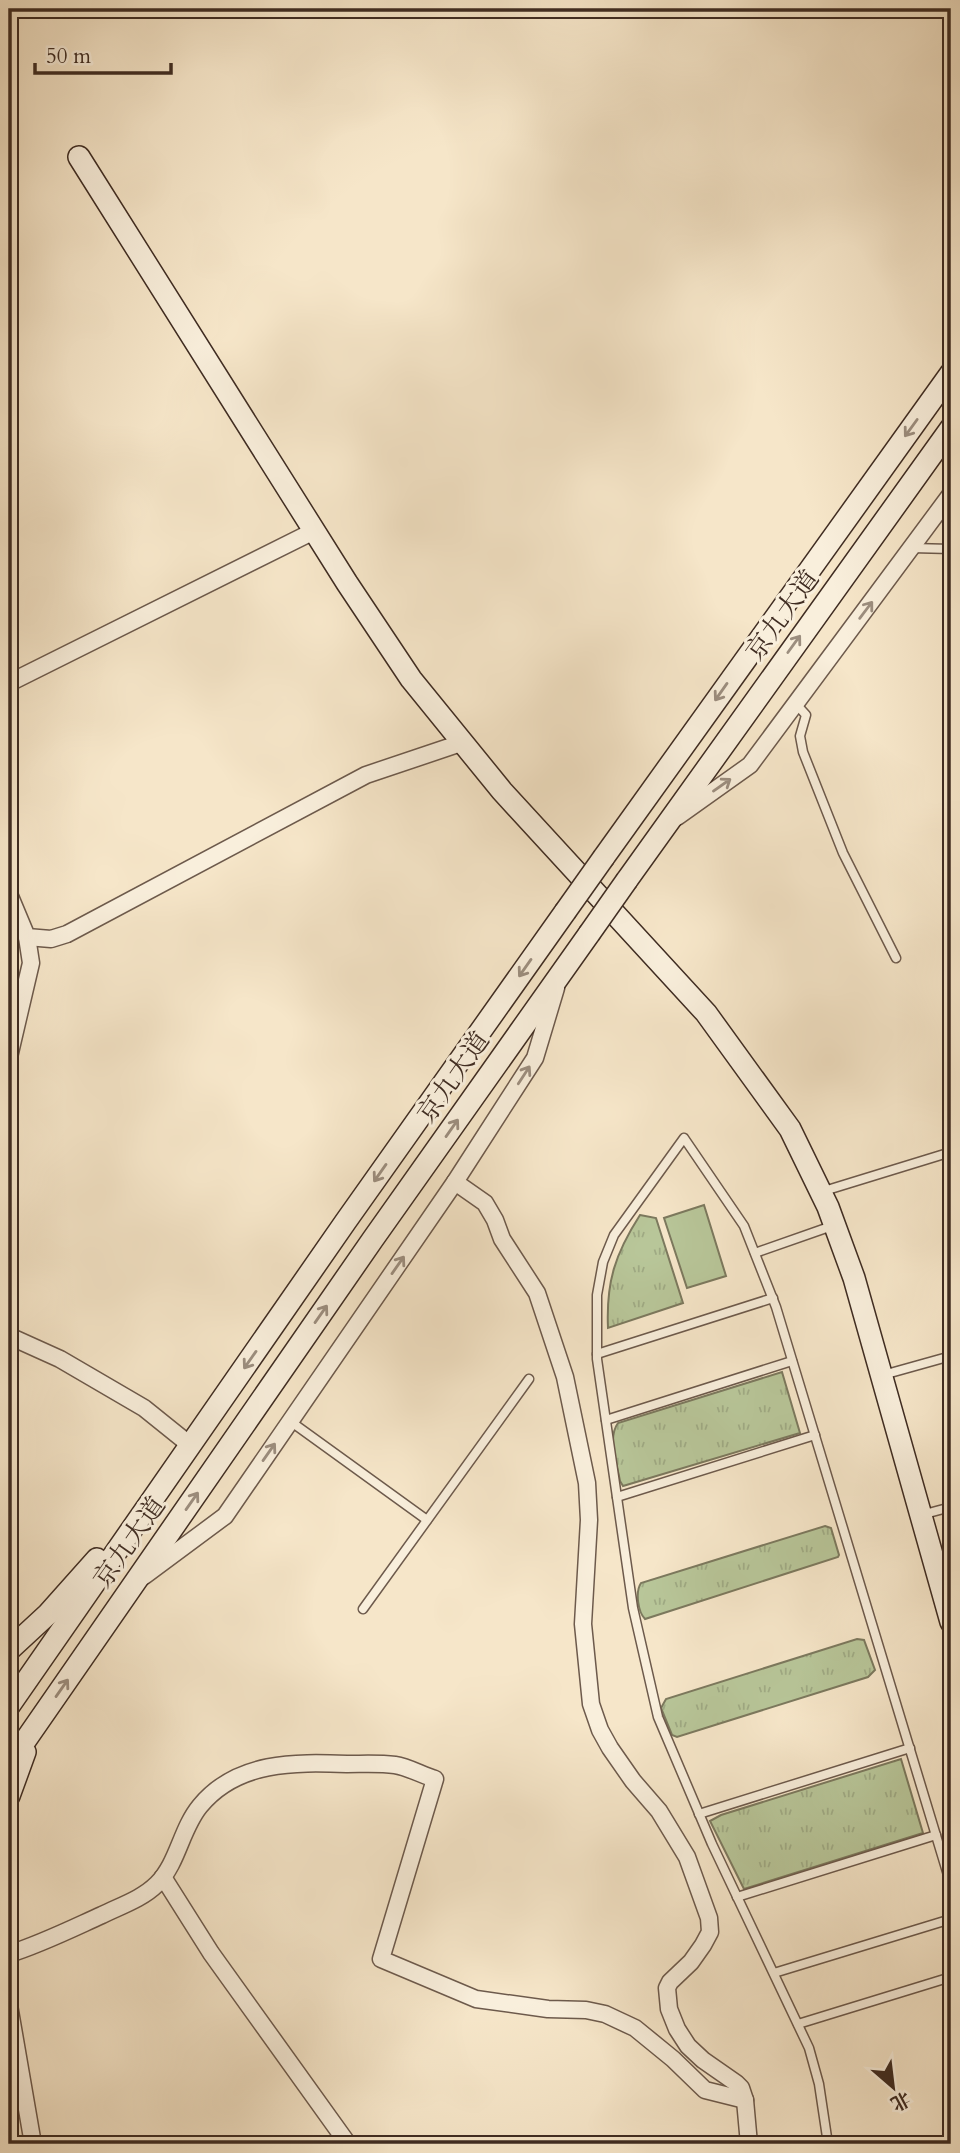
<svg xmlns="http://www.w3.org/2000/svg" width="960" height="2153" font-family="Cardo,'Noto Serif SC',serif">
  <defs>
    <pattern id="grass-tufts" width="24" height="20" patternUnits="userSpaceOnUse" patternTransform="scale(1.75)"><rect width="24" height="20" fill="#b8c699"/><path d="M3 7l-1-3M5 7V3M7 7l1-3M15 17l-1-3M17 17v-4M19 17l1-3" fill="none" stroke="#9faa84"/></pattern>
  </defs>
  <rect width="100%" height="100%" fill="#f6e6c9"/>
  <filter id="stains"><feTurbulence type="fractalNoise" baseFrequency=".00286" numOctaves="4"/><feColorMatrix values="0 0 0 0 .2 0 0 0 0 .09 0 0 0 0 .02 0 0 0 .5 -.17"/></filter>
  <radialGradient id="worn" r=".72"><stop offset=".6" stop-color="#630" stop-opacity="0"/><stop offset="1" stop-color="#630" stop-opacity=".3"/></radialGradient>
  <g fill="url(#grass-tufts)" stroke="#7c795e" stroke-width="2">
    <path d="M640,1215L656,1218L683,1303L608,1328C606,1282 615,1254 640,1215Z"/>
    <path d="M782,1372L800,1433L623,1486L620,1481C617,1464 607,1438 618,1423Z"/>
    <path d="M825,1526L831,1528L839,1555L838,1557L645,1619C638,1612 635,1592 641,1583Z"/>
    <polygon points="857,1639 864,1640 875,1670 868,1677 677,1737 672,1735 661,1708 666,1699"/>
    <polygon points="901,1759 923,1833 744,1889 710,1821 721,1815"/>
  </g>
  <polygon fill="#b8c699" stroke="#7c795e" stroke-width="2" points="704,1205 726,1276 687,1288 664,1218"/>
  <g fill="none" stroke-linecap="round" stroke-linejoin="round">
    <g stroke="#6d5a4c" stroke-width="11">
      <g id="lane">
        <polyline points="912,548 951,549"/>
        <polyline points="796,704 806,715 800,736 803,752 843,853 896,958"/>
        <polyline points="824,1191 951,1152"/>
        <polyline points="755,1253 832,1226"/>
        <polyline points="597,1354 773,1298"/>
        <polyline points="883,1375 951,1356"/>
        <polyline points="606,1420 792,1361"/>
        <polyline points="290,1421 427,1520"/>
        <polyline points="617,1497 815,1435"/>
        <polyline points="921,1515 951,1507"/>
        <polyline points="363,1609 529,1379"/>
        <polyline points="699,1814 910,1748"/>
        <polyline points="737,1897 936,1835"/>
        <polyline points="774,1973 951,1919"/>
        <polyline points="798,2024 951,1977"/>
        <polyline points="828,2144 819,2084 809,2048 712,1844 658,1717 633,1608 597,1359 597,1295 603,1262 614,1235 684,1138 744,1226 776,1307 951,1885"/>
      </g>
    </g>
    <g stroke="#6d5a4c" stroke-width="19">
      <g id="street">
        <polyline points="9,683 314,531"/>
        <polyline points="677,817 750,765 951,494"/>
        <polyline points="9,894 27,937 51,939 67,934 366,775 461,743"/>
        <polyline points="9,1057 31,963 27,937"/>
        <polyline points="455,1182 485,1203 495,1220 502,1239 537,1293 565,1377 587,1483 589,1520 583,1624 591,1704 600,1730 610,1748 633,1781 659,1811 687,1857 709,1918 710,1932 703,1945 691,1962 670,1982 667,1988 669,2009 677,2029 688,2046 703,2060 736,2083 741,2088 745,2100 749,2144"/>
        <polyline points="9,1336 60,1359 144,1408 190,1445"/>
        <polyline points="144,1576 225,1516 455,1182 535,1058 556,988"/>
        <polyline points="163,1877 211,1953 348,2144"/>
        <path d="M9,1954C41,1944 71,1929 102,1915C120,1906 142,1899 157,1884C178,1863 181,1829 200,1806C237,1761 295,1762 347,1764C363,1764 379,1763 395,1765C408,1767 422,1775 435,1779L381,1959L476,1999L548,2009L586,2010L605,2014L635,2028L673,2059L705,2090L745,2100"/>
        <polyline points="9,2005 33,2144"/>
      </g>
    </g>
    <g stroke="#3f2c22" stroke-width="24">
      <g id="secondary">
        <polyline points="79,157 347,583 411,679 502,791 706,1013 790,1129 828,1207 854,1278 951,1622"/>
        <polyline points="604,857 951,373"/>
        <polyline points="627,880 951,428"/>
        <polyline points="9,1650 48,1614 97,1559"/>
        <polyline points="9,1706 346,1221 565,912"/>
        <polyline points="9,1764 373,1239 589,934"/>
        <polyline points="9,1796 25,1752"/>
      </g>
    </g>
    <use href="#lane" stroke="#f9efdc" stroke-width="8"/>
    <use href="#street" stroke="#f9efdc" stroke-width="16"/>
    <use href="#secondary" stroke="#f9efdc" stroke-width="21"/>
    <g stroke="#3f2c22" stroke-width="24" stroke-linecap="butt">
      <g id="secondary-bridge">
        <polyline points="565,912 604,857"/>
        <polyline points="589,934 627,880"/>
      </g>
    </g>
    <use href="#secondary-bridge" stroke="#f9efdc" stroke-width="21"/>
  </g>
  <defs><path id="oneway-shaft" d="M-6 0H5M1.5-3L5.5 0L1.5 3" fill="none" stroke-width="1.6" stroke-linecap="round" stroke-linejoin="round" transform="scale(1.75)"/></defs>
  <g stroke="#9c8e7f">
    <use href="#oneway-shaft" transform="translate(911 428) rotate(126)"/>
    <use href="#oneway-shaft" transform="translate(866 610) rotate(-53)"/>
    <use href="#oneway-shaft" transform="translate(794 644) rotate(-54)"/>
    <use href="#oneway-shaft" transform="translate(721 692) rotate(125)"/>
    <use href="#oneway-shaft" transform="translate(722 785) rotate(-35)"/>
    <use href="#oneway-shaft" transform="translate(525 968) rotate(125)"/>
    <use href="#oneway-shaft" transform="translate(524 1075) rotate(-57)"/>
    <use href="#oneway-shaft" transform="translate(452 1128) rotate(-55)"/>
    <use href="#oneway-shaft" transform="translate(380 1173) rotate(125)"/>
    <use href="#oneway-shaft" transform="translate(398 1265) rotate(-55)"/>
    <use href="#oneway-shaft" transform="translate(321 1314) rotate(-55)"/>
    <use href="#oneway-shaft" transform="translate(250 1360) rotate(125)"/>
    <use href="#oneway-shaft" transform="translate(269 1452) rotate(-55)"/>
    <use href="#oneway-shaft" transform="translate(192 1501) rotate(-55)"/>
    <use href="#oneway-shaft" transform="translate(62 1688) rotate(-55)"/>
  </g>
  <g text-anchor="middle" stroke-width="6" stroke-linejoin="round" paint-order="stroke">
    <g font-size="26" fill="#3f2c22" stroke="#f9efdc">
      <text transform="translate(782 615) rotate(-54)" y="9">京九大道</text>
      <text transform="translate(453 1077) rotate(-55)" y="9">京九大道</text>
      <text transform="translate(129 1542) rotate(-55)" y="9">京九大道</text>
    </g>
  </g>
  <rect width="960" height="2153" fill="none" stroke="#f6e6c9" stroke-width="35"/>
  <rect x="10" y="10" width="939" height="2132" fill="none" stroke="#3f2c22" stroke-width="3.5"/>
  <rect x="18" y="18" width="925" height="2118" fill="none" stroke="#3f2c22" stroke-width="2"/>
  <g transform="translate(893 2087) rotate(152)" stroke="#f9efdc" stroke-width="5" paint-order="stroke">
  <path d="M0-5L12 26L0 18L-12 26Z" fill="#3f2c22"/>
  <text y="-10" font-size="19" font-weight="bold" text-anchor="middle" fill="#3f2c22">北</text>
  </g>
  <path d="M35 63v10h136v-10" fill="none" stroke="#3f2c22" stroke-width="3.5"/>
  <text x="46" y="63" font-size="21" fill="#3f2c22" stroke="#f9efdc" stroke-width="5" paint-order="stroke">50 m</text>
  <rect width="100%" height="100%" filter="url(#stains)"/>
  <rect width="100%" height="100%" fill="url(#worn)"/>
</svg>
